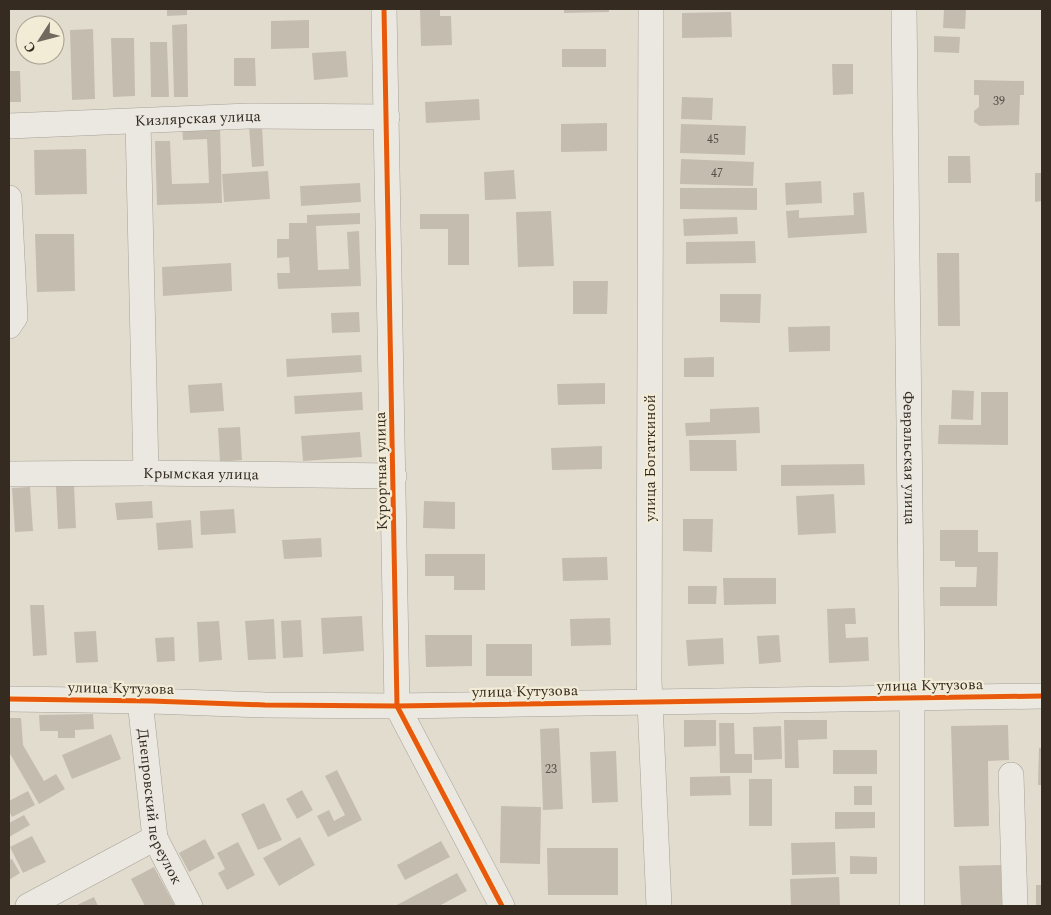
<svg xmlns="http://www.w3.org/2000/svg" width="1051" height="915" font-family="Spectral,serif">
  <rect width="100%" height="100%" fill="#e2dccf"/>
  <g fill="#c5bcb0">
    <polygon points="167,9 187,9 187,15 167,16"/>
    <polygon points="420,9 440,9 440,16 451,16 452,45 421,46"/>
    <polygon points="564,9 609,9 609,12 564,13"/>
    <polygon points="944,9 966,9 965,29 943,28"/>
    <polygon points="731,12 732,37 682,38 682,13"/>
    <polygon points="309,20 309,48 271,49 271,21"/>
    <polygon points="187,24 188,97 174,97 172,25"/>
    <polygon points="93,29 95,99 72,100 70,30"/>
    <polygon points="934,36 960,37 959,53 934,52"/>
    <polygon points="111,38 134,38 135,96 113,97"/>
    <polygon points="150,42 167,42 169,97 151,97"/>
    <rect x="562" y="49" width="44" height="18"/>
    <polygon points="346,51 348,77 314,80 312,53"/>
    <polygon points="234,58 255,58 256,86 234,86"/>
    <polygon points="832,64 853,64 853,94 833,95"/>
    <polygon points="9,71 20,71 21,102 9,102"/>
    <polygon points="974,80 1024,81 1024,95 1020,95 1019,125 980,126 974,122 974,111 979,107 979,95 974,95"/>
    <polygon points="682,97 713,98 712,120 681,119"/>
    <polygon points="479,99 480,120 426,123 425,102"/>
    <polygon points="607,123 607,151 561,152 561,124"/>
    <polygon points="681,124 746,126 745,155 680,153"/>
    <polygon points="220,125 222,203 157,205 155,141 170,141 172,184 209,183 207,139 183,140 182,126"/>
    <polygon points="262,125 264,166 252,167 249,126"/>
    <polygon points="86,149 87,194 35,195 34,150"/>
    <polygon points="948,156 970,156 971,183 948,183"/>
    <polygon points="681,159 754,162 753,186 680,184"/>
    <polygon points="514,170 516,199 485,200 484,172"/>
    <polygon points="268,171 270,199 224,202 222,174"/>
    <polygon points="1035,173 1042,173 1042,201 1035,202"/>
    <polygon points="821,181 822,203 786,205 785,183"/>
    <polygon points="360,183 361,202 301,206 300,186"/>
    <polygon points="680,188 757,188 757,210 680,209"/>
    <polygon points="864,192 867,233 788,238 786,211 799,210 799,218 854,215 853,193"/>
    <polygon points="551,211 554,266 518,267 516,212"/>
    <polygon points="360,213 360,224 316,226 318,270 349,269 347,232 359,231 361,286 278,289 277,273 290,273 289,257 277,258 277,239 289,239 289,223 307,223 307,215"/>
    <polygon points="420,214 469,214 469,265 448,265 448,229 420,229"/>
    <polygon points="737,217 738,234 684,236 683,219"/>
    <polygon points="35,234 74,234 75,291 37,292"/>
    <polygon points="755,241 756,263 686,264 686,242"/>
    <polygon points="937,253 959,253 960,326 938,326"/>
    <polygon points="231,263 232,291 163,296 162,267"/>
    <polygon points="573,281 608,281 607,314 573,314"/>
    <polygon points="720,294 761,294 760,323 720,322"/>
    <polygon points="359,312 360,332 332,333 331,313"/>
    <polygon points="830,326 830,351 789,352 788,327"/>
    <polygon points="361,355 362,372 287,377 286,359"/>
    <polygon points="714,357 714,377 684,377 684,358"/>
    <polygon points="222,383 224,411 190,413 188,385"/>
    <polygon points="605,383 605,404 558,405 557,384"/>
    <polygon points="952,390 974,391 973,420 951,419"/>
    <polygon points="362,392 363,410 295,414 294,396"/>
    <polygon points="981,392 1008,392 1008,445 938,444 939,425 981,425"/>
    <polygon points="759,407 760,433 686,436 685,423 710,422 710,409"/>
    <polygon points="240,427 242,460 220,462 218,428"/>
    <polygon points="360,432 362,457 303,461 301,436"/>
    <polygon points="689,440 736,440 737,471 690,471"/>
    <polygon points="602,446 602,469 552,470 551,448"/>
    <polygon points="864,464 865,485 781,486 781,465"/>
    <polygon points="74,485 76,528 58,529 56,486"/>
    <polygon points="30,487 33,531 15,532 12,488"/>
    <polygon points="834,494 836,533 798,535 796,496"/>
    <polygon points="152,501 153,518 117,520 115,503"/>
    <polygon points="424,501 455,502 455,529 423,528"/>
    <polygon points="234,509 236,533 201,535 200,511"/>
    <polygon points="683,519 713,519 712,552 683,551"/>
    <polygon points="191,520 193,548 158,550 156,523"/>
    <polygon points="940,530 978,530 978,552 998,552 997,606 940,606 940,587 976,587 977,567 955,567 955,561 940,561"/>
    <polygon points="321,538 322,557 284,559 282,540"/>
    <polygon points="425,554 485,554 485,590 454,590 454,576 425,576"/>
    <polygon points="607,557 608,580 563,581 562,558"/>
    <polygon points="723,578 776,578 776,604 724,605"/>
    <polygon points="688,586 717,586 716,604 688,604"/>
    <polygon points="30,605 44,605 47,655 33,656"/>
    <polygon points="855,608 856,624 845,624 846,638 868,637 869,661 829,663 827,609"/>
    <polygon points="362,616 364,651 323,654 321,618"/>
    <polygon points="610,618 611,645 571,646 570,619"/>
    <polygon points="274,619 276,659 248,660 245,621"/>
    <polygon points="301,620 303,657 283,658 281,621"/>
    <polygon points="219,621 222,660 199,662 197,622"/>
    <polygon points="96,631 98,662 76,663 74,632"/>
    <polygon points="425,635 472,635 472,666 426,667"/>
    <polygon points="779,635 781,662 759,664 757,636"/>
    <polygon points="174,637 175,661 157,662 155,638"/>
    <polygon points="723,638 724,664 688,666 686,640"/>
    <rect x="486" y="644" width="46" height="32"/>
    <polygon points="93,714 94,729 75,730 75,738 58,738 58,731 40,731 39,715"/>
    <polygon points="9,718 21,718 23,745 44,781 56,774 65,789 39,804 9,752"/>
    <polygon points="684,720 716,720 716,746 684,747"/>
    <polygon points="784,720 827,720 827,739 798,740 799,768 785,768"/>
    <polygon points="719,723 734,723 735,754 752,754 752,773 720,773"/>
    <polygon points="1008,725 1009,760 988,761 989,826 954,827 951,726"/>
    <polygon points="781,726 782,759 754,760 753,727"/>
    <polygon points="559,728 563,809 543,810 540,729"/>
    <polygon points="111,734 121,759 72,779 62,755"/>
    <polygon points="1039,748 1042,748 1042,785 1038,785"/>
    <rect x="833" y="750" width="44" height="24"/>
    <polygon points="616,751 618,802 592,803 590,752"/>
    <polygon points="337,770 362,820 328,837 317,816 329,810 334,821 345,815 325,776"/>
    <polygon points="730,776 731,795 690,796 690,777"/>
    <rect x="749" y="779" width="23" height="47"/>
    <rect x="854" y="786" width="18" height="19"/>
    <polygon points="302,790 313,810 297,819 286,799"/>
    <polygon points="28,791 35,805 12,817 9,811 9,801"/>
    <polygon points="264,803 282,840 258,850 241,814"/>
    <polygon points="501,806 541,807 540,864 500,863"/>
    <polygon points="835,812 875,812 875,828 835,829"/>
    <polygon points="24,815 30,825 9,837 9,823"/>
    <polygon points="32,836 46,862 23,873 10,847"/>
    <polygon points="300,837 315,865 279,886 263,858"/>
    <polygon points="205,839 215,858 189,872 179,853"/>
    <polygon points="441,841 450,857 405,880 397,865"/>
    <polygon points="238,842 255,875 227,890 218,873 225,869 217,853"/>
    <polygon points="835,842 836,874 792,875 791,843"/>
    <polygon points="547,848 618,848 618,895 548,895"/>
    <polygon points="850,856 877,857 877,874 850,874"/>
    <polygon points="12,859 20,873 9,880 9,860"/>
    <polygon points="1001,865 1002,906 961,906 959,866"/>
    <polygon points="154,867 175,906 145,906 131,879"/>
    <polygon points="457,873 467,891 439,906 395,906"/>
    <polygon points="839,877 840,906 791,906 790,879"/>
    <rect x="1036" y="885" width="6" height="21"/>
    <polygon points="94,897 98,906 75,906"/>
  </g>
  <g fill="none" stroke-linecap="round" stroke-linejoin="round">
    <g stroke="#a7a298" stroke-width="26">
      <g id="minor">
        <polyline points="384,9 397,706 502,906"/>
        <polyline points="651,9 649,680 659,906"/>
        <path id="s1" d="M904,9L912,674V906"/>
        <polyline points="138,121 146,473"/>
        <path id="s2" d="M9,126L249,116L387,117"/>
        <polyline points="9,198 15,317 9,326"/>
        <path id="s3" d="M9,474L146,473L394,476"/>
        <polyline points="9,699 151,701 265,705 397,706 1042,696"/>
        <path id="s4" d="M140,701L155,838L190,906"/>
        <polyline points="1011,775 1015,906"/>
        <polyline points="28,906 155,838"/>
      </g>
    </g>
    <use href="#minor" stroke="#eae8e0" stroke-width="25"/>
    <g stroke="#f2ebd6" stroke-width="8">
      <g id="cycleway">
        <polyline points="384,9 397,706 502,906"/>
        <polyline points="9,699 151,701 265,705 397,706 1042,696"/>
      </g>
    </g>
    <use href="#cycleway" stroke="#e8590c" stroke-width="5"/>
  </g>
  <g text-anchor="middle" stroke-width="4.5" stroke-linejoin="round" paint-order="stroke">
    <g font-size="12" fill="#594f45">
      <text x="999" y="105">39</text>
      <text x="713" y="143">45</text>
      <text x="717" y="177">47</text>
      <text x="551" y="773">23</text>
    </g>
    <g font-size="15" fill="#352b21" stroke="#f2ebd6">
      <text dy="5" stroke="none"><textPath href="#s2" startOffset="189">Кизлярская улица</textPath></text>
      <text dy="5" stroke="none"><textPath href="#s1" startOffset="449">Февральская улица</textPath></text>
      <text transform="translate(650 458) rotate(-90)" y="5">улица Богаткиной</text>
      <text transform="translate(381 471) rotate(-91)" y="5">Курортная улица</text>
      <text dy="5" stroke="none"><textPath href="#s3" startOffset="192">Крымская улица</textPath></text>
      <text transform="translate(930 685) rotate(-1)" y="5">улица Кутузова</text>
      <text transform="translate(121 688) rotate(1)" y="5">улица Кутузова</text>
      <text transform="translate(525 691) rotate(-1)" y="5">улица Кутузова</text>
      <text dy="5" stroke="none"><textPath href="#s4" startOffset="108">Днепровский переулок</textPath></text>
    </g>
  </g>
  <rect width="1051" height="915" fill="none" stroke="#352b21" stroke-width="20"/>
  <g transform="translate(40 40) rotate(234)"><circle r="24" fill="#f2ebd6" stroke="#a69e8e"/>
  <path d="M0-4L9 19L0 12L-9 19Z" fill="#72695e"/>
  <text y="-8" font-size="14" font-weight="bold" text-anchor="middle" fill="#352b21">С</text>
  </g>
</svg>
